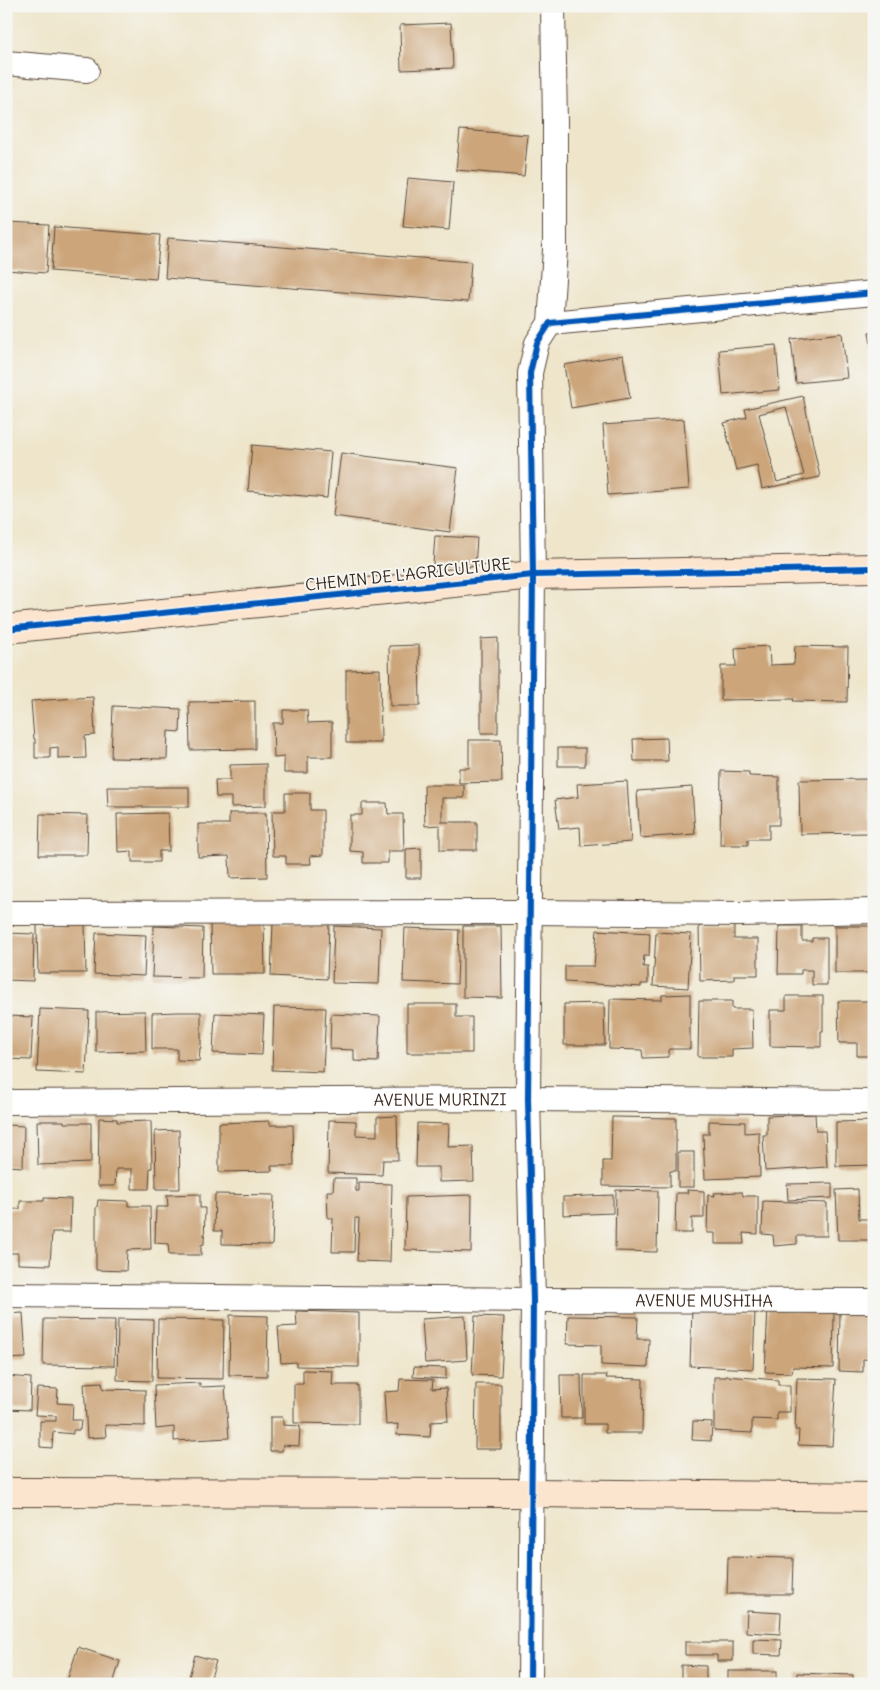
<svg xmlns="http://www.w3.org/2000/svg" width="880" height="1690" font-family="Delius,sans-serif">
  <rect width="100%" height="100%" fill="#f6f6f2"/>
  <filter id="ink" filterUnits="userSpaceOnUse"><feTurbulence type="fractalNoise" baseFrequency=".02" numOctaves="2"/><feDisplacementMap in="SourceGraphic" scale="10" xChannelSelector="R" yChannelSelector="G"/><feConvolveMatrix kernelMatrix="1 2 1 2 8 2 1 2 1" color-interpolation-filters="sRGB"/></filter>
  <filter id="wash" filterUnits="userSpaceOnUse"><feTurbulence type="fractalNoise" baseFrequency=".0096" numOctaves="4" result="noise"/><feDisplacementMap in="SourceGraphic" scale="20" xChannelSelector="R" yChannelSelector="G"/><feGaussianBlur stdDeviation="1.12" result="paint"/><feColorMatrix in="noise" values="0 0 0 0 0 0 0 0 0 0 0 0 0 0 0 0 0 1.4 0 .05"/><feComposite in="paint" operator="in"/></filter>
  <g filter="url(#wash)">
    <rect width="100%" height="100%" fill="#eee5ca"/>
    <g id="blocks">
      <g fill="#cca57a" fill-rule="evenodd">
        <polygon points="451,23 453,68 401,70 400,25"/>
        <polygon points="460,130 528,135 524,176 456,170"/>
        <polygon points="408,178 453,182 449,230 403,226"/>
        <polygon points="6,223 49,225 46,273 6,270"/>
        <polygon points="54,227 160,235 156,279 51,271"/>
        <polygon points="168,238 471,262 468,302 165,278"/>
        <polygon points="869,332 874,332 874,356 873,356"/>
        <polygon points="842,333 847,378 796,383 791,339"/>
        <polygon points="776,345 780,390 723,395 719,350"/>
        <polygon points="623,355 630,398 571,408 564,365"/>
        <path d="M803,396L820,477L762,489L757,465L736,470L724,423L747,417L745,409ZM786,407L804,475L777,482L759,414Z"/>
        <polygon points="684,419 689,489 608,495 603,425"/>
        <polygon points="252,445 331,452 327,498 248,491"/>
        <polygon points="341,453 458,468 450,532 333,516"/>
        <polygon points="435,536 477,538 475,567 433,564"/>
        <polygon points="498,638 498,733 481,733 481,639"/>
        <polygon points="419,645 420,706 390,706 389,646"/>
        <polygon points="769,646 770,665 794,664 795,646 848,647 847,702 793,701 794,699 721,700 721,666 736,666 735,648"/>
        <polygon points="380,669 381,743 346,743 346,670"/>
        <polygon points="93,697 95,735 85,736 86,758 58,759 58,747 50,748 50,758 35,758 35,739 34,739 31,701"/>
        <polygon points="255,701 255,749 190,750 189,702"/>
        <polygon points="113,706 181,709 180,732 168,731 167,759 111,758"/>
        <polygon points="283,710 307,710 308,723 332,722 332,757 308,757 308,773 284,773 284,757 274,758 273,723 283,723"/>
        <polygon points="667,738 668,761 634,761 633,739"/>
        <polygon points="469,740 501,740 502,782 459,783 459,768 469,768"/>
        <rect x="558" y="748" width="27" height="18"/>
        <polygon points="266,764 266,806 231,807 231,797 216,797 215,780 230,780 230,765"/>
        <polygon points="721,771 749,772 749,776 779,777 779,825 769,825 769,839 748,839 748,845 720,845"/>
        <polygon points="869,779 870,833 800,834 799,780"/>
        <polygon points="627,781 631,842 581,846 580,827 559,829 555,800 578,797 577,784"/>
        <polygon points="424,785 464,785 464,798 442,798 442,822 477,822 477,850 440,850 440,825 425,826"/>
        <polygon points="107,787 189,787 189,807 108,807"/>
        <polygon points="692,787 695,834 640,838 637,791"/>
        <polygon points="285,793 310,793 310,810 323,810 323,855 310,856 311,864 286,864 286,856 273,856 272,811 285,811"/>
        <polygon points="362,803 387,803 388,814 403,814 404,851 388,851 388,863 363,863 363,852 350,851 350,815 362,815"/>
        <rect x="6" y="811" width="4" height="44"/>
        <polygon points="168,813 169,851 159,851 159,862 132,862 132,851 118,852 117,814"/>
        <polygon points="229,813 266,813 267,877 230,878 229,856 198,857 198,824 229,824"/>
        <polygon points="40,814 88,815 87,855 39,855"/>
        <polygon points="421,848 421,878 406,878 406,849"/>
        <polygon points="264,920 265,974 211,974 210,921"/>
        <polygon points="273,922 329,924 327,979 271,976"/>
        <polygon points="85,924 86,973 38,973 37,925"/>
        <polygon points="734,925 734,939 758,939 758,975 734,975 734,980 700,981 699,926"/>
        <polygon points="154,926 203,928 202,978 152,977"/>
        <polygon points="334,926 381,928 379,984 332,983"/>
        <polygon points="463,926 501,926 502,998 463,997"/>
        <polygon points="779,926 802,926 802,941 812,941 812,938 827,938 827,985 812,985 812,970 801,970 801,974 778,974"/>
        <rect x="835" y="926" width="39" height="47"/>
        <polygon points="405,928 459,930 457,984 403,982"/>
        <polygon points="597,930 650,933 649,956 644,956 643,967 648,967 648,984 641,984 641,987 565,982 565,966 594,966"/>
        <polygon points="656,932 691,934 688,988 653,986"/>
        <polygon points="6,933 34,934 33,981 6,980"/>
        <polygon points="96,933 146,935 144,976 94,974"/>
        <polygon points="690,994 690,1049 669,1049 669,1057 643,1058 642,1050 609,1049 610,999 662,1000 662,995"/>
        <polygon points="786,996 823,996 823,1031 821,1031 821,1047 770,1046 770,1010 786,1010"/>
        <polygon points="699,1001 732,1001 732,1009 752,1009 753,1048 732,1049 732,1057 698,1057"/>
        <polygon points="838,1001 874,1001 874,1056 857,1056 857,1043 839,1043"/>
        <polygon points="604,1003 605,1045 564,1045 564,1004"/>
        <polygon points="407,1004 456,1004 456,1017 472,1017 472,1053 407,1053"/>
        <polygon points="274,1007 326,1008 323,1072 272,1070"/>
        <polygon points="40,1009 89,1011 86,1074 37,1072"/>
        <polygon points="145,1011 146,1051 96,1052 96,1012"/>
        <polygon points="178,1012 201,1012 201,1048 200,1048 199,1061 177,1060 177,1049 152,1049 152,1013"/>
        <polygon points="215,1013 264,1015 262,1055 213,1053"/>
        <polygon points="331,1014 380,1016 378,1062 354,1061 354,1050 330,1049"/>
        <polygon points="7,1016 33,1017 31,1060 6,1059"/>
        <polygon points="815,1114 816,1131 825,1131 827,1167 765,1171 763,1135 767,1135 767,1116"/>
        <polygon points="397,1116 398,1160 383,1160 382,1175 328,1173 329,1120 356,1121 356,1135 377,1136 377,1117"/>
        <polygon points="612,1117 676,1118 676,1171 670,1171 670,1187 603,1186 603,1161 611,1161"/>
        <polygon points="99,1118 117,1119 117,1122 151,1121 152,1168 150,1168 149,1189 132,1189 132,1169 116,1169 115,1186 98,1186"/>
        <polygon points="37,1121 64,1121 64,1123 91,1123 91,1163 38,1165"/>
        <polygon points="270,1121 270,1125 293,1125 294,1166 271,1166 272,1171 219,1172 219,1123"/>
        <polygon points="709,1121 745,1122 745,1133 759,1132 760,1177 705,1179 703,1134 709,1134"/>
        <polygon points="874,1121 874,1165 836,1166 836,1122"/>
        <polygon points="417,1123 449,1124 448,1147 473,1146 474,1181 439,1182 439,1167 416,1167"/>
        <polygon points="6,1125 24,1126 23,1167 6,1166"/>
        <polygon points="179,1130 180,1189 156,1189 155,1131"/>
        <rect x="678" y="1152" width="16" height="35"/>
        <polygon points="334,1178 356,1178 356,1191 359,1191 359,1183 392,1184 390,1262 357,1261 359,1218 355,1218 354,1252 332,1252 333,1218 328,1218 327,1191 333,1191"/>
        <polygon points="832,1183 832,1198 788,1200 787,1184"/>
        <polygon points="858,1189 859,1219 872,1219 872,1240 838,1240 836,1190"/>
        <polygon points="616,1190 658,1191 657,1252 615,1251"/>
        <polygon points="687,1190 704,1191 704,1218 692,1218 692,1233 675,1233 676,1193 688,1193"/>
        <polygon points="742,1192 743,1196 758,1196 758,1234 743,1233 744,1244 715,1244 715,1233 707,1233 708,1195 715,1196 714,1193"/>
        <polygon points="200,1194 200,1208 205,1208 204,1244 201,1245 201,1255 169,1255 168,1244 155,1243 156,1207 168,1207 167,1195"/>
        <polygon points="215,1194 274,1195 272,1245 222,1244 222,1231 214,1231"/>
        <polygon points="472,1195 471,1252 405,1250 406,1197"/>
        <polygon points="613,1195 613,1213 563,1215 563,1197"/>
        <polygon points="44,1198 71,1199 70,1232 52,1232 50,1265 18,1264 18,1253 6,1253 6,1209 20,1209 20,1201 44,1201"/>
        <polygon points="98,1200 128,1201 128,1206 150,1206 151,1249 127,1250 126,1271 96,1270 96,1207 97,1207"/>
        <polygon points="763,1201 827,1203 827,1236 797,1236 797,1244 774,1246 773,1235 762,1234"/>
        <polygon points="768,1306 795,1312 834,1313 833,1368 793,1367 792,1373 765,1372"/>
        <polygon points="874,1307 874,1360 863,1359 863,1372 839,1371 840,1311"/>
        <polygon points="692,1309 755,1311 753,1369 690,1366"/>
        <polygon points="296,1311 359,1313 359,1367 296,1366 296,1362 281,1363 278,1327 297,1326"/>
        <polygon points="23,1313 26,1358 6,1359 6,1314"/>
        <polygon points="230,1315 268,1316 267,1376 229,1375"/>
        <polygon points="465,1316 467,1360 425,1363 422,1319"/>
        <polygon points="475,1316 504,1317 501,1376 472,1375"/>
        <polygon points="568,1316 638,1317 637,1339 649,1339 648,1367 601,1365 601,1345 567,1344"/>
        <polygon points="44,1319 115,1320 114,1366 43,1365"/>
        <polygon points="118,1319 153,1320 152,1381 117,1380"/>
        <polygon points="158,1319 224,1320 223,1379 157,1378"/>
        <polygon points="414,1367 446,1368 446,1379 413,1377"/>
        <polygon points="303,1370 333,1371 332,1385 358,1385 358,1424 294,1423 294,1384 303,1384"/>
        <polygon points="560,1375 581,1375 582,1418 561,1418"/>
        <polygon points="584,1375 607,1375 606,1378 643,1379 642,1433 605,1433 605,1424 584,1424"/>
        <polygon points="6,1376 31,1378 30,1410 6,1409"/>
        <polygon points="726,1376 778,1380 778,1385 790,1385 790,1412 777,1412 777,1420 752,1419 752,1433 714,1431 714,1377 726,1377"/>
        <polygon points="797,1378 836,1379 832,1446 798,1445 799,1430 795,1430"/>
        <polygon points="400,1379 433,1380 432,1389 446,1388 448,1421 431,1422 430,1437 397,1435 398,1424 386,1425 384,1392 399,1391"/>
        <polygon points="102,1382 103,1389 145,1390 145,1426 105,1425 106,1437 87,1438 84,1383"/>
        <polygon points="200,1383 200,1387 225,1386 229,1438 174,1441 174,1427 156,1429 154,1385"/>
        <polygon points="476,1384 501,1384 501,1449 475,1449"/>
        <polygon points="37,1388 58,1389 57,1403 73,1404 72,1420 81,1420 80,1430 73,1430 73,1434 53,1432 52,1448 40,1447 40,1421 56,1421 56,1416 35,1415"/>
        <polygon points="270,1417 283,1417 283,1425 300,1426 299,1446 283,1445 282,1451 270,1451"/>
        <polygon points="693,1421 712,1422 711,1441 692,1440"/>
        <polygon points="728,1557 793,1558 792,1594 727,1594"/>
        <polygon points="747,1611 781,1613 780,1634 746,1632"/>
        <polygon points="753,1639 782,1640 781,1655 753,1654"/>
        <polygon points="685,1642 733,1642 733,1661 717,1661 717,1655 685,1655"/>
        <polygon points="78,1647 120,1661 113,1684 66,1684"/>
        <polygon points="195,1655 216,1661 209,1684 187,1684"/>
        <polygon points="681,1665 706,1666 706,1684 681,1684"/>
        <rect x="728" y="1671" width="49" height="13"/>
        <polygon points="797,1673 853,1675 853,1684 797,1684"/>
      </g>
    </g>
  </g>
  <g filter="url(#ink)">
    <use href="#blocks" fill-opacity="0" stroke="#564638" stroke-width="1"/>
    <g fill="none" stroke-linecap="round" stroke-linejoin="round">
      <g stroke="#564638" stroke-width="26">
        <g id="street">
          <polyline points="6,63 87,70"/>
          <polyline points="550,323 555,250 555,123 553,6"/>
          <polyline points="6,913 529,912 739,914 874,911"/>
          <path id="s1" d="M6,1102L528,1099L874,1102"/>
          <path id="s2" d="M6,1295L533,1300L874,1301"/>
          <polyline points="530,1684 533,1300 528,1099 533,575 530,373 537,343 550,323 874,293"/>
        </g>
      </g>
      <g stroke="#564638" stroke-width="30">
        <g id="secondary">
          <polyline points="6,629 533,575 874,568"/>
          <polyline points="6,1492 532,1493 874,1497"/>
        </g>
      </g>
      <use href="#street" stroke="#fff" stroke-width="24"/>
      <use href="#secondary" stroke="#fce5cf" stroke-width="28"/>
      <g stroke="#f6f6f2" stroke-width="9">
        <g id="cycleway">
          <polyline points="6,629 533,575 874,568"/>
          <polyline points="530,1684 533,1300 528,1099 533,575 530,373 537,343 550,323 874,293"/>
        </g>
      </g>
      <use href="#cycleway" stroke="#0057b8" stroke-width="6"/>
    </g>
  </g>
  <g text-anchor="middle" stroke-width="4" stroke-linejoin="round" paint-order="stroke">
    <g font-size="16" fill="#3b2a1e" stroke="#f6f6f2">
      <text transform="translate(408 574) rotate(-6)" y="6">CHEMIN DE L'AGRICULTURE</text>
      <text dy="6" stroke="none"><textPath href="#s1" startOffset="434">AVENUE MURINZI</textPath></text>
      <text dy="6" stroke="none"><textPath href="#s2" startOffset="698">AVENUE MUSHIHA</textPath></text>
    </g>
  </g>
  <rect width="880" height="1690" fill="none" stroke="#f6f6f2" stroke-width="25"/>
</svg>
